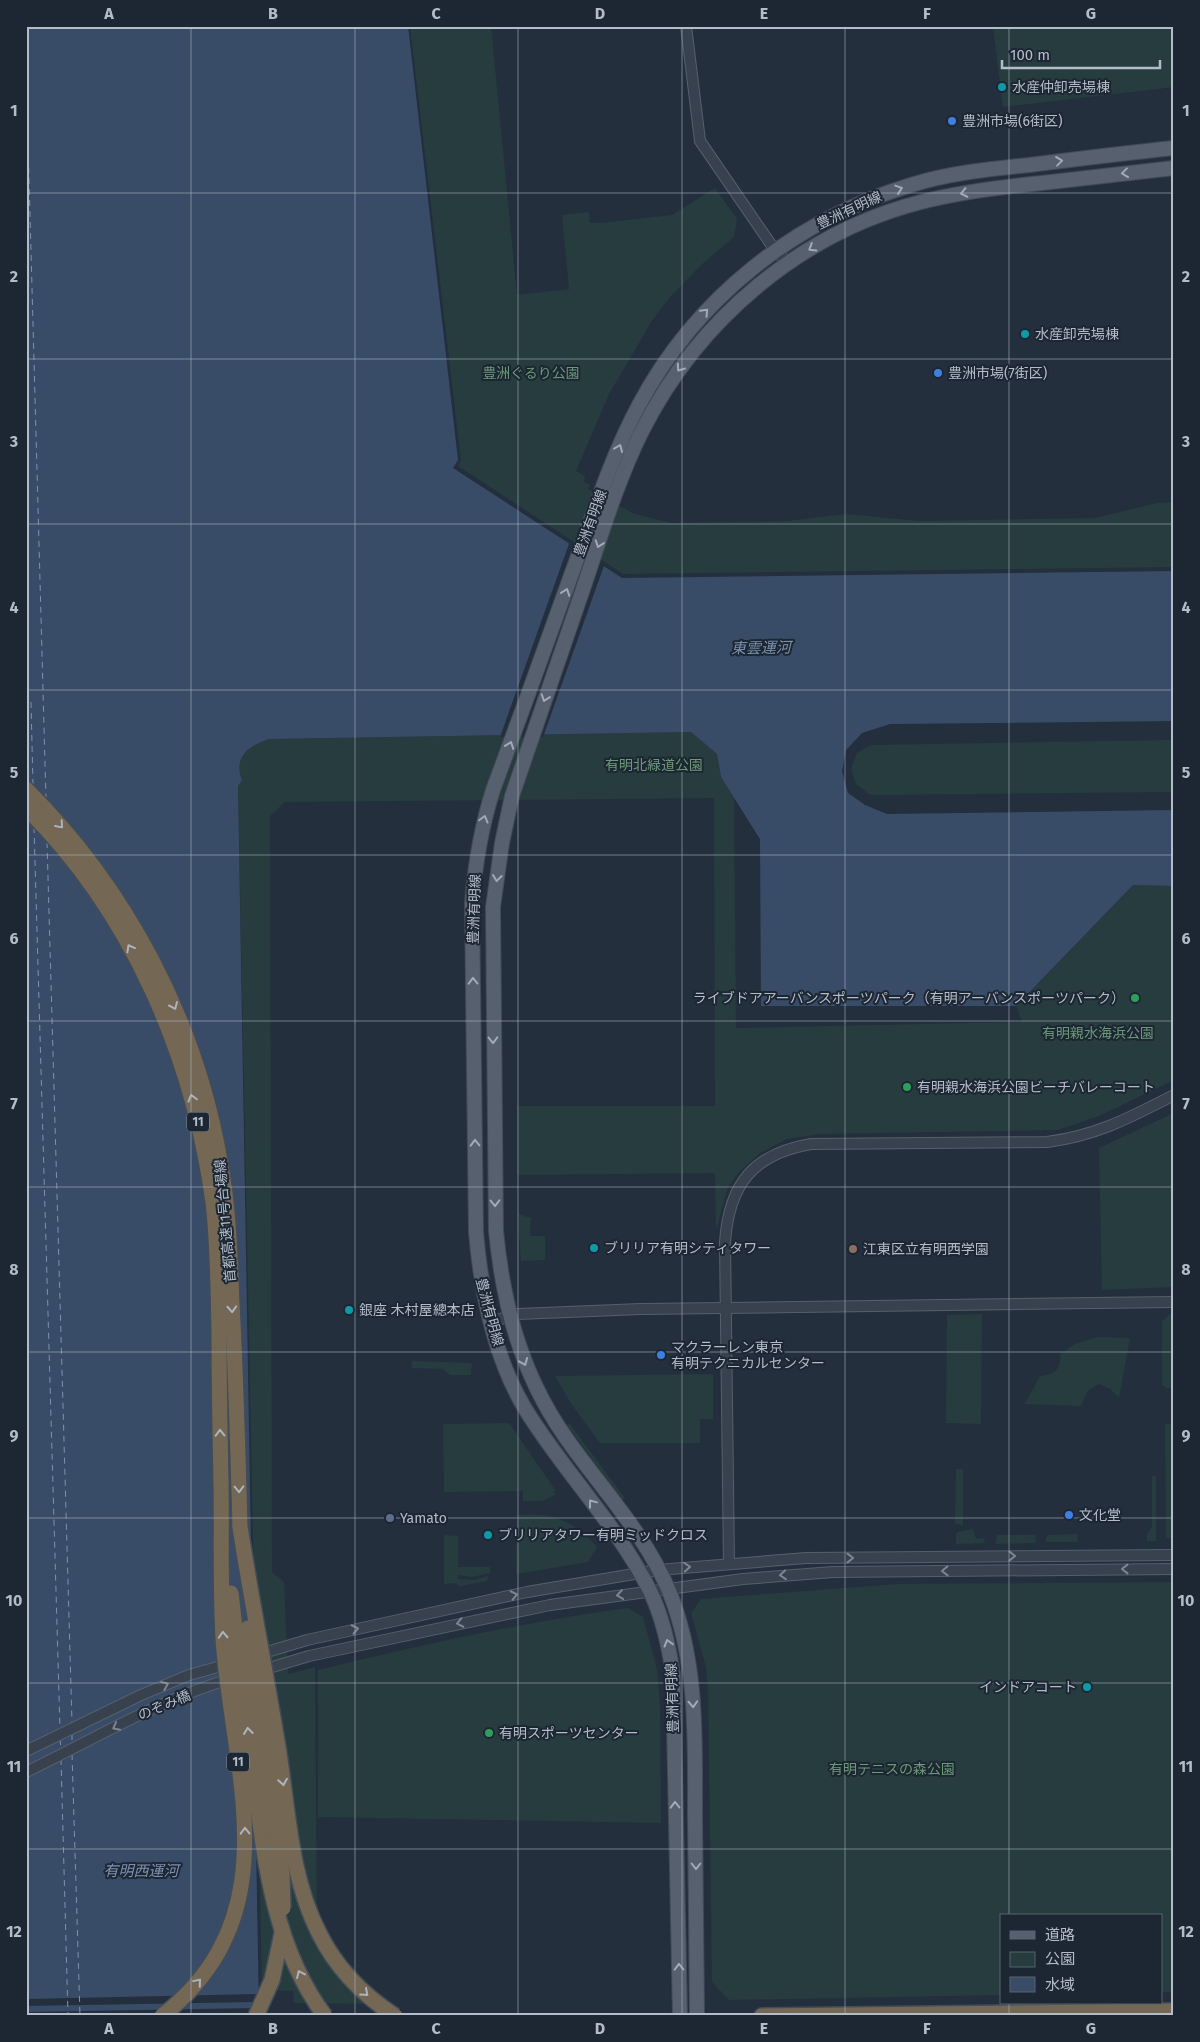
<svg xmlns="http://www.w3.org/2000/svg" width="1200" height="2042" font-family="'Fira Sans','Noto Sans JP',sans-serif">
  <rect width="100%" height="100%" fill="#242f3e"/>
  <g fill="#263c3f">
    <polygon points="410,26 491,26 517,295 569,289 562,215 589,212 590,223 601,223 672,215 715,188 737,219 734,237 701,265 670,297 651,322 609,394 576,471 585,476 584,482 590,485 588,489 635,514 671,523 787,521 846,514 920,521 1095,518 1157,503 1174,502 1174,567 623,574 458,466 461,460"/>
    <polygon points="993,26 1174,26 1174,87 1003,107"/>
    <path d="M691,732L717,754L721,777L734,797L736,1028L1022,1022L1016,1006L1133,885L1174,886V1080L1099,1116L1058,1130L819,1134L787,1139L760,1153L739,1172L728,1187L716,1230L715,1173L517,1175V1106H715L714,798L285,802L270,816L272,1572L284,1582L288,1674L315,1667L317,1938L372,2004L294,2003L293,1991L262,1990L238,786L242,780C233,756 249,746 269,739Z"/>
    <polygon points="1174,740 1174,792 878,795 869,794 856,784 851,768 857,753 871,745"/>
    <polygon points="1174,1113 1174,1287 1102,1290 1099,1148"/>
    <polygon points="518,1214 531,1218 530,1236 545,1236 545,1260 521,1261"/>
    <polygon points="982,1314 981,1424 946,1423 947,1315"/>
    <polygon points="1169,1315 1174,1315 1174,1367 1171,1367 1171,1388 1167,1388 1162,1385 1162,1321"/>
    <path d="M1098,1337L1130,1338L1119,1397L1110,1389L1099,1384L1088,1390L1081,1406L1025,1404L1040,1376C1054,1375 1062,1368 1060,1354L1075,1344Z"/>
    <polygon points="412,1361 472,1363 471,1375 450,1375 443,1369 412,1368"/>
    <polygon points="713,1374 713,1419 700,1419 700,1443 600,1443 572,1405 555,1376"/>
    <polygon points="509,1423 556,1491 553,1491 556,1494 542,1501 523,1501 523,1491 444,1492 443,1424"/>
    <polygon points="569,1423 625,1498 622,1500 567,1425"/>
    <polygon points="1165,1424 1174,1424 1174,1538 1166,1538"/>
    <polygon points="956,1469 963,1469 963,1525 955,1524"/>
    <polygon points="1152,1476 1156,1476 1156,1541 1147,1541 1147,1535 1152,1526"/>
    <path d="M517,1515C527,1515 538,1514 548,1516C567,1519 585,1533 597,1547L588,1562L516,1574Z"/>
    <polygon points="973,1529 976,1539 984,1538 985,1543 956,1544 956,1534 958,1532"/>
    <polygon points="1077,1534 1078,1542 1045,1542 1047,1535"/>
    <polygon points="444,1535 458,1536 458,1567 490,1567 490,1573 472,1577 458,1575 458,1579 474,1580 488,1576 487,1581 460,1586 456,1583 444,1584"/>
    <polygon points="997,1535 1035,1535 1036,1541 1035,1543 996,1544"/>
    <polygon points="1174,1582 1174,1992 1161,1992 1161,1916 1001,1916 1001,1995 729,2000 712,1982 708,1688 706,1667 691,1613 701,1599 897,1584"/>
    <path d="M628,1608L643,1617L657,1669L660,1705L661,1823L318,1817V1670C420,1645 523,1622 628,1608Z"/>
  </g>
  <path fill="#394c67" d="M26,26H408L458,460L453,468L622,578L1174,571V721L890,724L862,733L846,750L842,771L848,793L865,805L887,814L1174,810V886L1133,885L1016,1006H761L760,839L721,777L717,754L691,732L269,739C249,746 233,756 242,780L238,786L259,2016H26Z"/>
  <g fill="#242f3e">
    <polygon points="570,541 605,563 543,737 500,737"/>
    <polygon points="261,1994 261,2002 26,2006 26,1999"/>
    <polygon points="261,2008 261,2016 26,2016 26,2012"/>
  </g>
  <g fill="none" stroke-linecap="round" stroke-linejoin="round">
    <g stroke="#7c92b1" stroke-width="1" stroke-dasharray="6 5" stroke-linecap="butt">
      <polyline points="26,68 46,800"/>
      <polyline points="26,692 31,703 33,785"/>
      <polyline points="34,827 60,1730"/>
      <polyline points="47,842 72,1723"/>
      <polyline points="72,1734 72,1743"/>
      <polyline points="60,1739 61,1750"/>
      <polyline points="72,1754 80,2016"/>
      <polyline points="61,1759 68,2016"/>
    </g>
    <g stroke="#565f6c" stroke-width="12">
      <g id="minor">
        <polyline points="686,26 700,141 770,243 787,263"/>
        <polyline points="490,1322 518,1314 641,1309 1174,1302"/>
        <path d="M729,1564L725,1242C729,1184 753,1154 811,1144L1047,1142C1098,1135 1129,1118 1174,1095"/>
        <polyline points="257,1655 307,1640 527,1592 658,1570 806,1558 1174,1555"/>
        <polyline points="259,1671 309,1656 550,1605 743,1579 833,1572 1174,1569"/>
        <polyline points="26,1751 141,1695 189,1675 232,1663"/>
        <path d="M26,1772C94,1739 160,1699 233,1678"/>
      </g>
    </g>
    <g stroke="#414a57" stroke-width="16">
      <g id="major">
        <path d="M680,2016L673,1675C669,1646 663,1618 650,1591C617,1524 562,1470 524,1407C493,1354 481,1292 476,1232L472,904C475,864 481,828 493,790C520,717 547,643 573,570C593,515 611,457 639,405C696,298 795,220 911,185C949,173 989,169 1029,165C1077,159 1125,153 1174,148"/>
        <path d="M697,2016C696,1949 696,1881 695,1814C695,1739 698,1662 669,1591C645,1533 599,1486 564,1435C521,1373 503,1304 496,1231L493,907L502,843L512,796C536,727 559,658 583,589C601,536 617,481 642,431C698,320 800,233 921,202C961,192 1001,187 1042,183C1086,178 1130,173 1174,168"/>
      </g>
    </g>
    <g stroke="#434c59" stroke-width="18">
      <g id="highway">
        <path d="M26,789C127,889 196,1021 220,1161C229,1208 230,1256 232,1304C236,1378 238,1453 240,1527"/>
        <path d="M26,808C132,913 193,1056 213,1202C218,1244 218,1288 219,1330C219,1381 220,1431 221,1482"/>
        <polyline points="762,2016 1174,2011"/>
      </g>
    </g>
    <use href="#minor" stroke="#38414e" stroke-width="10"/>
    <use href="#major" stroke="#56606e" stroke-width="14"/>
    <use href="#highway" stroke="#746855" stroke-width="15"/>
    <g stroke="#434c59" stroke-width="18" stroke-linecap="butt">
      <g id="highway-bridge">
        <path d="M240,1527C251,1598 265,1669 277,1741C288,1804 289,1875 319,1933C336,1968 363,1995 395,2016"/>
        <path d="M231,1593C237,1649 244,1704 252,1759C263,1846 270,1943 325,2016"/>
        <polyline points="248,1628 250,1656 282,1873 283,1908"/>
        <path d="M162,2016C292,1914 232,1774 223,1638C220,1586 222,1534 221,1482"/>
        <polyline points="256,2016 272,1980 282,1933"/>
      </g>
    </g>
    <use href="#highway-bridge" stroke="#746855" stroke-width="15"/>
  </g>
  <defs><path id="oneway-chevron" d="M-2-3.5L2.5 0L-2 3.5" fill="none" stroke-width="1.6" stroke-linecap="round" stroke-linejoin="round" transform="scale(1.25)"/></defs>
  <g stroke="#a1aab7">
    <use href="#oneway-chevron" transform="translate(1059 161) rotate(-7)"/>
    <use href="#oneway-chevron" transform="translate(1125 173) rotate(173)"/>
    <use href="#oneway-chevron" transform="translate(899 189) rotate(-18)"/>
    <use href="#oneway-chevron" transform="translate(964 193) rotate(168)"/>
    <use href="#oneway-chevron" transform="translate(812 248) rotate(148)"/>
    <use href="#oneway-chevron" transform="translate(705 312) rotate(-47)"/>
    <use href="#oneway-chevron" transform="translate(680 368) rotate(125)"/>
    <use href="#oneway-chevron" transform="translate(619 448) rotate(-67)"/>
    <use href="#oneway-chevron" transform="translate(599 544) rotate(109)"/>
    <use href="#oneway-chevron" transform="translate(566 592) rotate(-70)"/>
    <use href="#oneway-chevron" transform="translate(545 698) rotate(109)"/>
    <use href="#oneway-chevron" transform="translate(510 745) rotate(-70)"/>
    <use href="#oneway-chevron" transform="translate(484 819) rotate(-75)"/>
    <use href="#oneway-chevron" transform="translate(497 878) rotate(97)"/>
    <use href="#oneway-chevron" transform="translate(473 981) rotate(-91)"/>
    <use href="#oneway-chevron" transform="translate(493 1040) rotate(89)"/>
    <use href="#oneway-chevron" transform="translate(475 1143) rotate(-91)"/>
    <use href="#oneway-chevron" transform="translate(495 1203) rotate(89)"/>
    <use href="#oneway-chevron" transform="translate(524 1362) rotate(68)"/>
    <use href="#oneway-chevron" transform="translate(592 1503) rotate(-127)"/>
    <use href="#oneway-chevron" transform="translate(668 1643) rotate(-105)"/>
    <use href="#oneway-chevron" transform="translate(693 1704) rotate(87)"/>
    <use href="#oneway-chevron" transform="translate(675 1805) rotate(-91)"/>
    <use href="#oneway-chevron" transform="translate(696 1866) rotate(90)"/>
    <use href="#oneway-chevron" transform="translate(679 1967) rotate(-91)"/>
  </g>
  <g stroke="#aeb4bd">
    <use href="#oneway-chevron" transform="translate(60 825) rotate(49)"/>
    <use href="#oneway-chevron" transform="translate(130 948) rotate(-119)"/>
    <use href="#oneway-chevron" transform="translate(174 1006) rotate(66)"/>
    <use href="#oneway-chevron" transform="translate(192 1098) rotate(-105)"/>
    <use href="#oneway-chevron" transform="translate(232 1309) rotate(87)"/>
    <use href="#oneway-chevron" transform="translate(220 1433) rotate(-91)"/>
    <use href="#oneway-chevron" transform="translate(239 1489) rotate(88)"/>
    <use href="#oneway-chevron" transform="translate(223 1635) rotate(-93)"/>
    <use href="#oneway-chevron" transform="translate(248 1731) rotate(-97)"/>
    <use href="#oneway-chevron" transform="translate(283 1782) rotate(81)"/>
    <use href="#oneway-chevron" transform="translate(245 1831) rotate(-91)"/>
    <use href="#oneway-chevron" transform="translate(300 1974) rotate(-115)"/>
    <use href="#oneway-chevron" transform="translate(198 1982) rotate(-50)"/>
    <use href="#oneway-chevron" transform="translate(365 1993) rotate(42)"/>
  </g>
  <g stroke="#7c8592">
    <use href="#oneway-chevron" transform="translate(1012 1556)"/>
    <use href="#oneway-chevron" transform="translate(850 1558)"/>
    <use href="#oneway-chevron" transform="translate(687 1567) rotate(-5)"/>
    <use href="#oneway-chevron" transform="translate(1125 1569) rotate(180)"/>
    <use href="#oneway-chevron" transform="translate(945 1571) rotate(179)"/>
    <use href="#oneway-chevron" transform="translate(783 1575) rotate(175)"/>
    <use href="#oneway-chevron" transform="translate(514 1595) rotate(-12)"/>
    <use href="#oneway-chevron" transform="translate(620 1595) rotate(172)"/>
    <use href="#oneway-chevron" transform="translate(460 1623) rotate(168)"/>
    <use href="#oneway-chevron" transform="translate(355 1629) rotate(-12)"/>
    <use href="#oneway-chevron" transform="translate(165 1685) rotate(-22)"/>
    <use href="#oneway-chevron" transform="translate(116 1727) rotate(152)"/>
  </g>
  <path fill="none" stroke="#b4bcc9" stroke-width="1" stroke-opacity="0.55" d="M191,26V2016M355,26V2016M518,26V2016M682,26V2016M845,26V2016M1009,26V1916M26,193H1174M26,359H1174M26,524H1174M26,690H1174M26,855H1174M26,1021H1174M26,1187H1174M26,1352H1174M26,1518H1174M26,1683H1174M26,1849H1174M1009,2003V2016"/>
  <g fill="#0f9aa8" stroke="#1d2633" stroke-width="2">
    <circle cx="1002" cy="87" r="5"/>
    <circle cx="1025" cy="334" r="5"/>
    <circle cx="594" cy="1248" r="5"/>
    <circle cx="349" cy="1310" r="5"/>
    <circle cx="488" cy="1535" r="5"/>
    <circle cx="1087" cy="1687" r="5"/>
  </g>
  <g fill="#3f7fe0" stroke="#1d2633" stroke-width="2">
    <circle cx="952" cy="121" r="5"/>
    <circle cx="938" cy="373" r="5"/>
    <circle cx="661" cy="1355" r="5"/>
    <circle cx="1069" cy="1515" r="5"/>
  </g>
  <g fill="#2e9e5b" stroke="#1d2633" stroke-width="2">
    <circle cx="1135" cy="998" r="5"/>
    <circle cx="907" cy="1087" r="5"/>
    <circle cx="489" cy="1733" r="5"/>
  </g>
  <circle fill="#8d6e63" stroke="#1d2633" stroke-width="2" cx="853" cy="1249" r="5"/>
  <circle fill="#5c6f8a" stroke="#1d2633" stroke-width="2" cx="390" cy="1518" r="5"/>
  <g text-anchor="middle" stroke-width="4" stroke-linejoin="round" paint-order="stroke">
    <g fill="#1d2633" stroke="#878f9c" stroke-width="1">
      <rect x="187" y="1112.5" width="22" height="19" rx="4"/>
      <rect x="227" y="1752.5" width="22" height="19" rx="4"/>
    </g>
    <g font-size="12" font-weight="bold" fill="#b4bcc9">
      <text x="198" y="1126">11</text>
      <text x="238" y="1766">11</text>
    </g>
    <g font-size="14" fill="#b4bcc9" stroke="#1d2633" text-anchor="start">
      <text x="1012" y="92">水産仲卸売場棟</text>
      <text x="962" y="126">豊洲市場(6街区)</text>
      <text x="1035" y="339">水産卸売場棟</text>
      <text x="948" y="378">豊洲市場(7街区)</text>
      <text x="1125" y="1003" text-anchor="end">ライブドアアーバンスポーツパーク（有明アーバンスポーツパーク）</text>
      <text x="917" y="1092">有明親水海浜公園ビーチバレーコート</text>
      <text x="604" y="1253">ブリリア有明シティタワー</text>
      <text x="863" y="1254">江東区立有明西学園</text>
      <text x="359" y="1315">銀座 木村屋總本店</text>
      <text x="671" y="1352">マクラーレン東京<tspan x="671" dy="16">有明テクニカルセンター</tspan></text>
      <text x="1079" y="1520">文化堂</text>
      <text x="400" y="1523">Yamato</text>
      <text x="498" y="1540">ブリリアタワー有明ミッドクロス</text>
      <text x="1077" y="1692" text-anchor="end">インドアコート</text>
      <text x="499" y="1738">有明スポーツセンター</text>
    </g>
    <g font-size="14" fill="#b4bcc9" stroke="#1d2633">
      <text transform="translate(849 210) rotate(-25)" y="5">豊洲有明線</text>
      <text transform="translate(590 523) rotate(-70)" y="5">豊洲有明線</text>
      <text transform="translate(474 909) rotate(-88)" y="5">豊洲有明線</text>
      <text transform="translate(225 1221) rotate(-95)" y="5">首都高速11号台場線</text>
      <text transform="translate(490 1312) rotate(75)" y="5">豊洲有明線</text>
      <text transform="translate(672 1698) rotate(-92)" y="5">豊洲有明線</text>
      <text transform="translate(164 1705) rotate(-23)" y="5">のぞみ橋</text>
    </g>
    <g font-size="14" fill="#6b9a76" stroke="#1d2633">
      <text x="531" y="378">豊洲ぐるり公園</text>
      <text x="654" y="770">有明北緑道公園</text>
      <text x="1098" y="1038">有明親水海浜公園</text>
      <text x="892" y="1774">有明テニスの森公園</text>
    </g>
    <g font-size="15" font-style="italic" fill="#7c92b1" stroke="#1d2633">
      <text transform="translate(761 648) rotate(-1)" y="5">東雲運河</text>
      <text x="141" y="1876">有明西運河</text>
    </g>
  </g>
  <rect width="1200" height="2042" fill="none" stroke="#1d2633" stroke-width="55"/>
  <rect x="1000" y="1914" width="162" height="90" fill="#1d2633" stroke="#59626f"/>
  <rect x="1010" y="1931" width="25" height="8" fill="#56606e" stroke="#59626f"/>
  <text x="1045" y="1940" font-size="15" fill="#b4bcc9">道路</text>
  <rect x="1010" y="1952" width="25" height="15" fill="#263c3f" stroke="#59626f"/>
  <text x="1045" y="1964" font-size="15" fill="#b4bcc9">公園</text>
  <rect x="1010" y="1977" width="25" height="15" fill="#394c67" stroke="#59626f"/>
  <text x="1045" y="1990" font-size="15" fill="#b4bcc9">水域</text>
  <path d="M1002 60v8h158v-8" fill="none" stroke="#b4bcc9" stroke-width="2.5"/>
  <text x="1010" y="60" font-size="15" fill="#b4bcc9" stroke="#1d2633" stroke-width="4" paint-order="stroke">100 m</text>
  <rect x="28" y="28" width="1144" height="1986" fill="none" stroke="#b4bcc9" stroke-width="2"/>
  <g font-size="16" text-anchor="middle" font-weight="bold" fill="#b4bcc9">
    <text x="109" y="19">A</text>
    <text x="273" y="19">B</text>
    <text x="436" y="19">C</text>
    <text x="600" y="19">D</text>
    <text x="764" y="19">E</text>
    <text x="927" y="19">F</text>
    <text x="1091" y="19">G</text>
    <text x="14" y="116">1</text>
    <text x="1186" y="116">1</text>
    <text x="14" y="282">2</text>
    <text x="1186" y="282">2</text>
    <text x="14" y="447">3</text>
    <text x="1186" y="447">3</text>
    <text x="14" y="613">4</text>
    <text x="1186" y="613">4</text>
    <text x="14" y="778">5</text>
    <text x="1186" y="778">5</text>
    <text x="14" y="944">6</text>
    <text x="1186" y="944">6</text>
    <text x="14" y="1109">7</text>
    <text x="1186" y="1109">7</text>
    <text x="14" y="1275">8</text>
    <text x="1186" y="1275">8</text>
    <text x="14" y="1441">9</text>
    <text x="1186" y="1441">9</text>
    <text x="14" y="1606">10</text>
    <text x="1186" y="1606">10</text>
    <text x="14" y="1772">11</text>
    <text x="1186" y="1772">11</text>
    <text x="14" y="1937">12</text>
    <text x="1186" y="1937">12</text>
    <text x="109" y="2034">A</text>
    <text x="273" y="2034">B</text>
    <text x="436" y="2034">C</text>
    <text x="600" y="2034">D</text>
    <text x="764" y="2034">E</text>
    <text x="927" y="2034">F</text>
    <text x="1091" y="2034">G</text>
  </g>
</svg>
